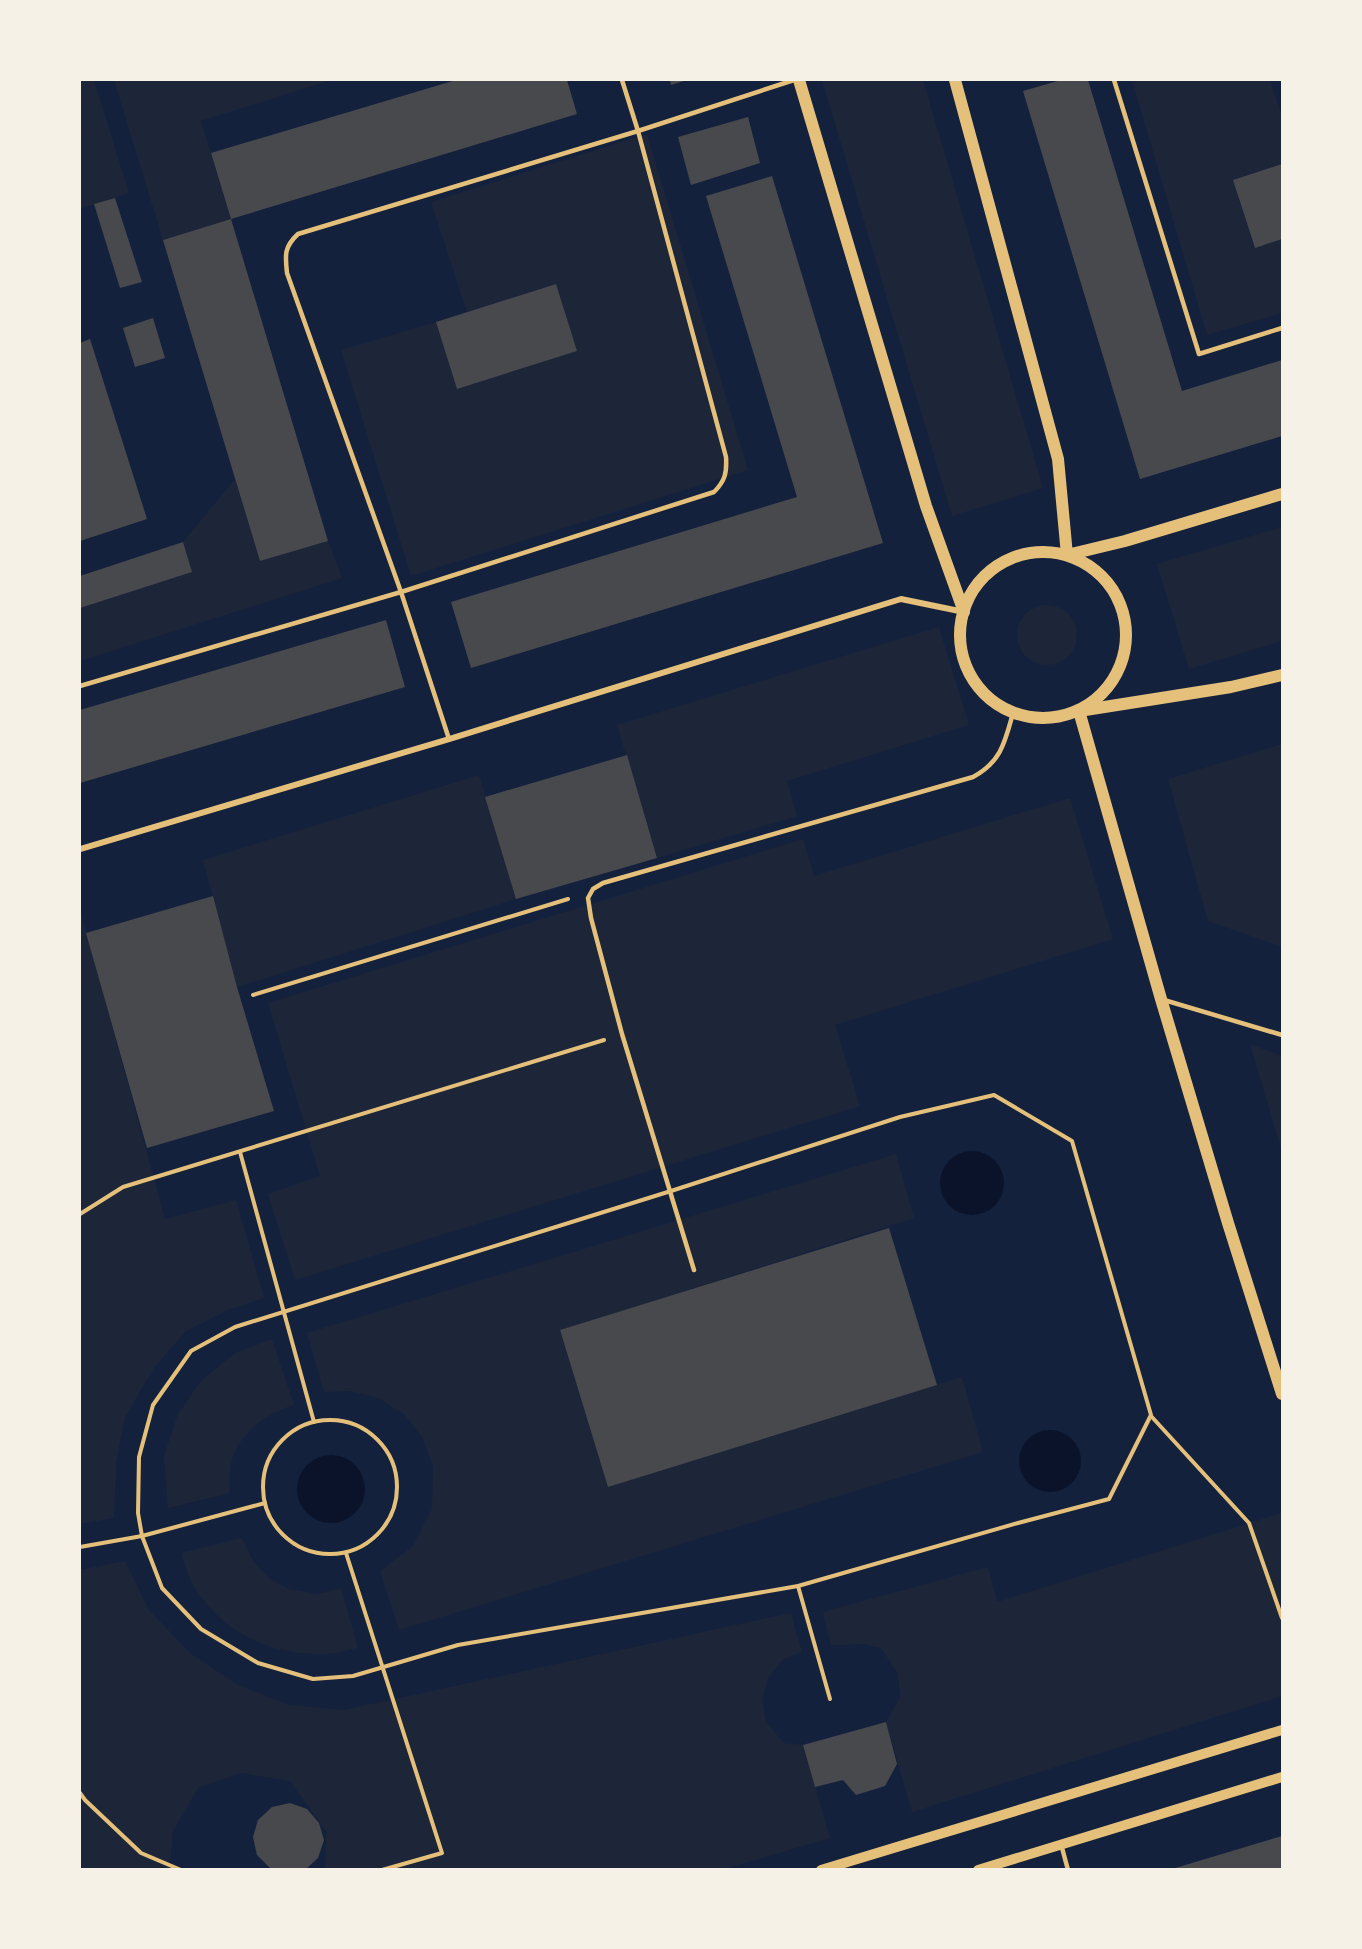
<svg xmlns="http://www.w3.org/2000/svg" width="1362" height="1949" font-family="Rubik,sans-serif">
  <rect width="100%" height="100%" fill="#14213d"/>
  <g fill="#1d2539">
    <polygon points="80,80 94,80 129,193 80,209"/>
    <polygon points="114,80 331,80 201,121 231,219 163,240"/>
    <polygon points="822,80 923,80 1043,488 952,516"/>
    <polygon points="1132,80 1270,80 1282,117 1282,164 1233,180 1254,248 1282,239 1282,313 1207,335"/>
    <polygon points="647,134 748,470 411,576 341,350 436,322 457,389 576,351 556,284 467,312 431,202"/>
    <polygon points="235,479 260,561 328,541 342,578 80,661 80,608 192,572 183,542"/>
    <polygon points="1282,527 1282,641 1189,669 1157,564"/>
    <circle cx="1047" cy="635" r="30"/>
    <polygon points="939,627 969,725 787,781 797,816 657,858 617,725"/>
    <polygon points="1282,744 1282,947 1208,921 1168,779"/>
    <polygon points="479,775 516,899 237,987 203,860"/>
    <polygon points="1070,798 1113,939 835,1025 860,1106 295,1280 268,1194 320,1176 268,1003 803,839 814,876"/>
    <polygon points="80,908 165,1219 236,1200 264,1298 228,1310 186,1331 154,1368 125,1417 116,1462 114,1518 80,1524"/>
    <polygon points="1250,1044 1282,1056 1282,1152"/>
    <polygon points="896,1154 914,1218 560,1331 608,1487 962,1377 983,1452 399,1630 380,1571 413,1546 432,1509 433,1466 422,1437 405,1415 378,1398 351,1391 324,1392 307,1333"/>
    <path d="M272,1339L294,1405C264,1414 235,1435 230,1469C229,1477 230,1485 230,1493L168,1508L164,1456L178,1414L201,1381L235,1353Z"/>
    <polygon points="1282,1513 1282,1696 912,1812 886,1722 900,1697 898,1674 881,1648 864,1644 831,1645 823,1612 988,1567 997,1602"/>
    <path d="M242,1538L253,1561L270,1579L289,1589L318,1594L341,1588L358,1648C347,1650 336,1654 326,1654C272,1656 224,1634 195,1588C188,1578 185,1564 181,1553Z"/>
    <polygon points="125,1561 149,1610 190,1653 238,1685 289,1705 344,1710 791,1613 802,1652 784,1659 769,1676 762,1698 766,1722 784,1743 803,1745 830,1838 725,1869 325,1869 326,1832 290,1781 240,1773 198,1788 173,1831 169,1869 80,1870 80,1570"/>
  </g>
  <g fill="#0b132b">
    <circle cx="972" cy="1183" r="32"/>
    <circle cx="1050" cy="1461" r="31"/>
    <circle cx="331" cy="1489" r="34"/>
  </g>
  <g fill="#48494c">
    <polygon points="456,80 567,80 577,114 231,219 328,541 260,561 163,240 231,219 211,153"/>
    <polygon points="670,80 687,80 671,85"/>
    <polygon points="1061,80 1088,80 1182,391 1282,360 1282,436 1140,479 1023,91"/>
    <polygon points="748,117 760,163 691,185 678,137"/>
    <polygon points="1282,164 1282,239 1255,248 1233,180"/>
    <polygon points="772,176 883,543 471,668 451,602 797,497 706,196"/>
    <polygon points="115,198 142,282 120,288 94,204"/>
    <polygon points="556,284 577,351 457,389 436,322"/>
    <polygon points="153,318 165,358 135,367 123,328"/>
    <polygon points="90,339 147,519 80,541 80,343"/>
    <polygon points="183,542 192,572 80,608 80,576"/>
    <polygon points="386,620 405,687 80,783 80,710"/>
    <polygon points="627,755 657,858 516,899 485,797"/>
    <polygon points="213,896 237,987 274,1111 147,1148 86,933"/>
    <polygon points="889,1228 937,1385 608,1487 560,1330"/>
    <polygon points="886,1722 897,1764 885,1786 856,1795 843,1780 815,1787 803,1745"/>
    <polygon points="290,1803 307,1809 319,1823 324,1840 318,1858 305,1870 272,1870 257,1855 253,1837 258,1820 272,1807"/>
    <polygon points="1282,1836 1282,1870 1172,1870 1172,1869"/>
  </g>
  <g fill="none" stroke-linecap="round" stroke-linejoin="round">
    <g stroke="#e5c07b" stroke-width="4">
      <polyline points="253,995 568,899"/>
      <polygon points="994,1095 1072,1141 1151,1415 1109,1499 1018,1523 798,1586 458,1645 353,1676 313,1679 258,1663 201,1629 162,1588 142,1536 138,1513 139,1457 153,1405 191,1351 235,1327 671,1191 900,1117"/>
      <polyline points="240,1152 314,1422"/>
      <polyline points="80,1214 123,1187 604,1040"/>
      <polyline points="1151,1416 1249,1523 1282,1618"/>
      <circle cx="330" cy="1487" r="67"/>
      <polyline points="80,1547 142,1536 265,1503"/>
      <polyline points="346,1553 442,1853 382,1870"/>
      <polyline points="798,1586 830,1699"/>
      <polyline points="80,1793 85,1800 141,1853 181,1870"/>
    </g>
    <g stroke="#e5c07b" stroke-width="4.5">
      <polyline points="622,80 638,131 794,80"/>
      <polyline points="1114,80 1199,354 1282,328"/>
      <path d="M80,686L401,592L714,492C725,481 727,473 726,457L638,131L298,234C284,247 285,255 287,273L401,592L449,739"/>
      <polyline points="1164,1000 1282,1035"/>
      <path d="M694,1270L622,1034L591,918L588,898L593,889L603,883L973,777C1001,762 1005,742 1013,713"/>
      <polyline points="1061,1844 1068,1870"/>
    </g>
    <polyline stroke="#e5c07b" stroke-width="6" points="80,849 449,739 901,599 964,612"/>
    <g stroke="#e5c07b" stroke-width="10">
      <polyline points="821,1870 1282,1730"/>
      <polyline points="978,1870 1282,1777"/>
    </g>
    <g stroke="#e5c07b" stroke-width="12">
      <polyline points="799,80 926,506 964,612"/>
      <polyline points="955,80 1058,459 1067,555 1125,541 1282,494"/>
      <circle cx="1043" cy="635" r="83"/>
      <polyline points="1282,675 1231,687 1079,711 1161,999 1228,1223 1282,1394"/>
    </g>
  </g>
  <rect width="1362" height="1949" fill="none" stroke="#f6f1e7" stroke-width="162"/>
</svg>
